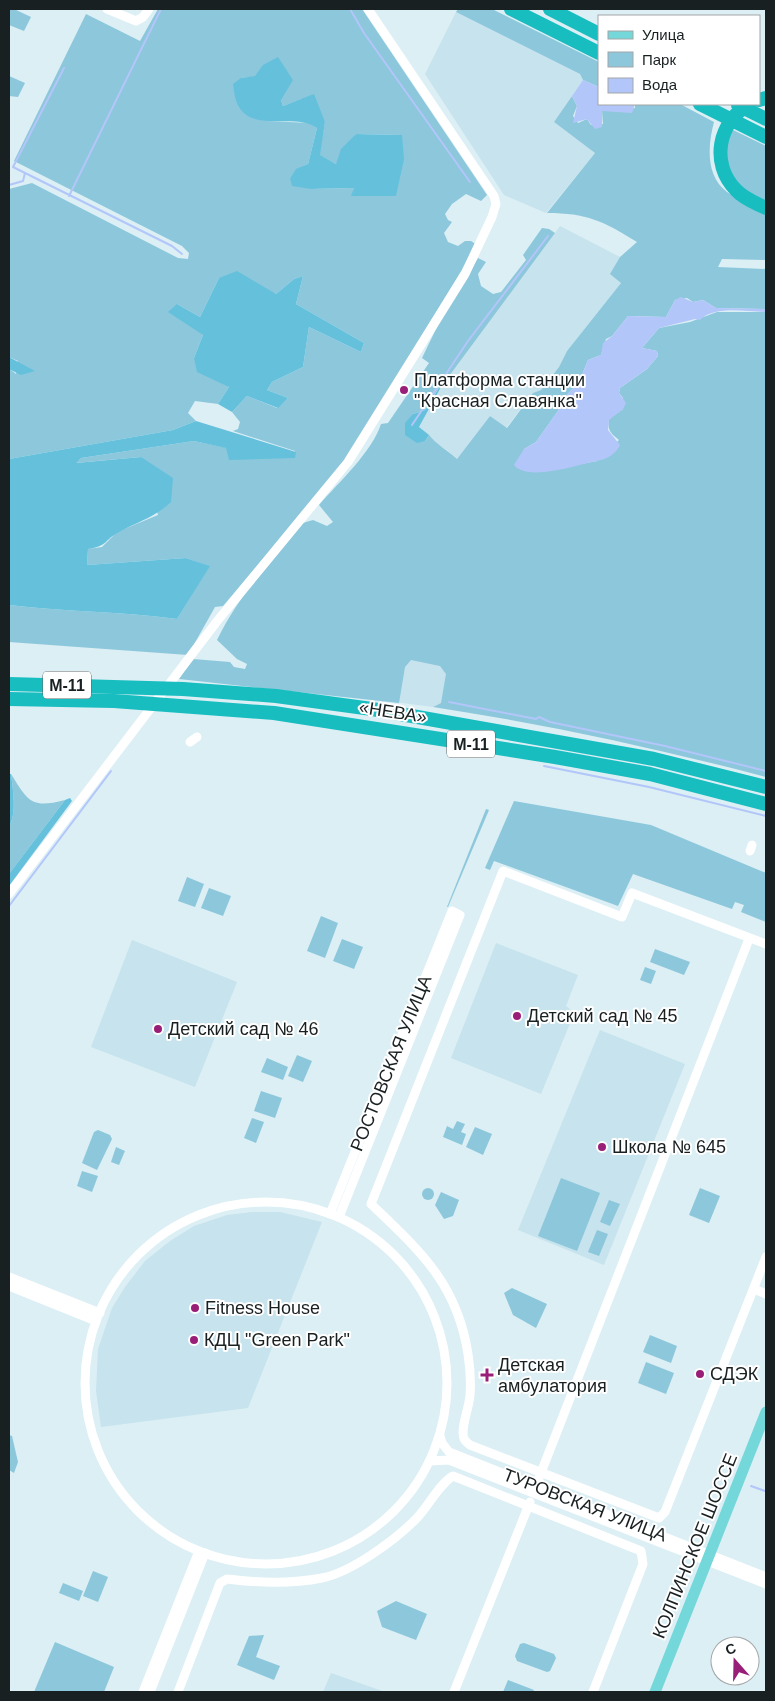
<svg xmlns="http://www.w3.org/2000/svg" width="775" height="1701" font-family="Arial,sans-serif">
  <rect width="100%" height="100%" fill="#dbeff5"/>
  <g fill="#c7e3ed">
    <polygon points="456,12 580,74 583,80 554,122 595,153 546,213 504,195 425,74"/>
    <polygon points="560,226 620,257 611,274 621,283 567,351 559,367 541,390 533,393 506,428 490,416 457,459 447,450 438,446 419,427 441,387"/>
    <polygon points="452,639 443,702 433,707 387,701 392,680 377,654"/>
    <polygon points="132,940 237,982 195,1087 91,1047"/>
    <polygon points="496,943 578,975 566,1006 570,1009 565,1018 571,1021 541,1094 451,1058"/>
    <polygon points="600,1030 685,1064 604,1265 518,1230"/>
    <polygon points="252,1212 280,1212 322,1222 248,1408 101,1427 96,1391 98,1349 112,1308 125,1287 145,1261 170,1241 194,1226 227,1215"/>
    <polygon points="331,1673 385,1692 323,1692"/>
  </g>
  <g fill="#8dc7db" fill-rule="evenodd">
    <polygon points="9,9 14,9 31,17 24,31 9,25"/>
    <path d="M158,9H362L487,195L481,201L466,194L452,204L445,214L448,220L452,222L444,233L448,242L458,246L465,241H471L477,245L345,462L223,606L215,607L188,655L9,642V605C65,612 121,611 177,619L209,566L186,558L87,565L88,549L102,547L117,532L158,515L141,457L75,463L81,458L194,441L272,457L295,458V451L233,431L238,429L240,422L232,412L247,396L277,408L288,398L267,390L272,382L303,367L309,327L361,352L364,343L296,304L303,276L294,279L276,294L219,278L200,317L177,304L203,335L194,358L229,387L218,404L195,401L188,413L196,421L173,430L9,459V371L11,370L16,374L18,361L9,357V189L32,183L178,258L188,259L189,253L182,246L14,161L86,14L140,41ZM255,77L281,100L283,106L302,99L325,122L319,155L336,164L356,134L401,135L352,196L354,188L311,189L290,178L296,170L308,164L317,128L311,123L266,121L241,78Z"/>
    <polygon points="458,9 492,9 599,62 599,87 583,80 580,74 456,12"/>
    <polygon points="9,76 25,83 18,97 9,96"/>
    <path d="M572,96L577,106L573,116L578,123L587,119L591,125L603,124L602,111C615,108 618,114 635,108V104H680L714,122C708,144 705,176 727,192C739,200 754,205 766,211V260L722,259L718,267L766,269V309L716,308L703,300L693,302L687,298L675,300L666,317L628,316L612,336L606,339L601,355L588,360L579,382L562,400L558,411L536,442L524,449L564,467L597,461L619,440C611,434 607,430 609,419L623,409V398L619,393L620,388L647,369L658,356L657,351L642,348L659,328L690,322L717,312H766V777C656,748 545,724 433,707L441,703L446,674L440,666L411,660L405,667L399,703L179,679L193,659L230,662L234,667L245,669L247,664L237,659L217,640C238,596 272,560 303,523L313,520L327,526L333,522L319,505C339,482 372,452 381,424L388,423L429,363L422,358L437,327L478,258L486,262L478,274L481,286L493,294L501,292L526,260L523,255L542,228L549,229L555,233L441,387H439L425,410L413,414L425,441L429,435C437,445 447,450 457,459L490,416L507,428L533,393L541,390L559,367L567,351L621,283L610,274L620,257L637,242C603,221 587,213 547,213L595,153L554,122Z"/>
    <path d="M729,128L766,146V202C729,185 723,167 729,128Z"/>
    <path d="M11,774C28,801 31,809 65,800L9,874V827C17,813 13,790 11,774Z"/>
    <polygon points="514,801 651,825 766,873 766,922 741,912 744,905 735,902 732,909 633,874 618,906 494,861 490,870 485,868"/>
    <polygon points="486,809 489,810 448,907 447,907"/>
    <polygon points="187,877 204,884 195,907 178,901"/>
    <polygon points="209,888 231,896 223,916 201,908"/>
    <polygon points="321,916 338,923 325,958 307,951"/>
    <polygon points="342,939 363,947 354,969 333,961"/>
    <polygon points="655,949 690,962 684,975 650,962"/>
    <polygon points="645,967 656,971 651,984 640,980"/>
    <polygon points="297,1055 312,1061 303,1082 288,1076"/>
    <polygon points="267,1058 288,1067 283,1080 261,1072"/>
    <polygon points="261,1091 282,1098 275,1118 254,1111"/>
    <polygon points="252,1118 264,1122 256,1143 244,1138"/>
    <polygon points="457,1121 465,1124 461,1132 466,1134 462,1145 443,1137 447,1126 453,1129"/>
    <polygon points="475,1127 492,1134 483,1155 466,1147"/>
    <polygon points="98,1130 110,1135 112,1139 97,1170 82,1163 94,1132"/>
    <polygon points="116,1147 125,1151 119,1165 111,1162"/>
    <polygon points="82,1171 98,1176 92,1192 77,1186"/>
    <polygon points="561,1178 600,1193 577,1251 538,1236"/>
    <circle cx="428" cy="1194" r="6"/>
    <polygon points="700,1188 720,1196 709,1223 689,1215"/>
    <polygon points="441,1192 459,1200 453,1216 444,1219 435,1205"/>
    <polygon points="609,1200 620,1204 610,1226 600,1222"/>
    <polygon points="597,1230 608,1234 599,1256 588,1252"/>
    <polygon points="512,1288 547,1304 536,1328 513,1315 504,1293"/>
    <polygon points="650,1335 677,1346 671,1363 643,1352"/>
    <polygon points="646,1362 674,1373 666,1394 638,1383"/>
    <polygon points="9,1435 12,1436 18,1462 14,1473 9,1470"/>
    <polygon points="93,1571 108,1577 98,1602 83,1596"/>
    <polygon points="63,1583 83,1591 79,1601 59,1593"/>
    <polygon points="396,1601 427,1614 416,1640 382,1627 377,1611"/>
    <polygon points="264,1635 256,1657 280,1666 274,1680 237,1665 249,1636"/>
    <polygon points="55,1642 114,1667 104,1692 34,1692"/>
    <polygon points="524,1643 554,1654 556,1658 550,1671 547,1672 517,1661 515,1656 520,1644"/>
    <polygon points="508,1680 534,1690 533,1692 503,1692"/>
  </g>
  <g fill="#65c0dc">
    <path d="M278,57L293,80L281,100L283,106L314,94L325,122L320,155L336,164L341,149L356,134L402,135L404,159L396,196H351L354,188L311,189L292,186L290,178L296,169L308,164L317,128C296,112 255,133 239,107C235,101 234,91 233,84L241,78L255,76L263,65Z"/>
    <polygon points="237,271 276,294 294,279 303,276 296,304 364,343 361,352 309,327 303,367 272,382 267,390 288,398 278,408 247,396 232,412 218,404 229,387 197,372 194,358 203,335 168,312 177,304 200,317 219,278"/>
    <polygon points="9,357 35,371 21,375 11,370 9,371"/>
    <polygon points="440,386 441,387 419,427 429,435 425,441 417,443 405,435 405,423 413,414 425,410"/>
    <path d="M196,421L296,452L295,458L229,460L226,448L194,441L81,458L76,463L141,457L173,478L171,502C154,518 139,521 119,532C104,540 108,546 88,549L87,565L186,558L210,566L177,619C121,611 65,612 9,605V459L173,430Z"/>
    <path d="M9,774H11C13,790 17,813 9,827Z"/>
    <polygon points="70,798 72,801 9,886 9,874 65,800"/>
  </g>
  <g fill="#b3c6fa">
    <polygon points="583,80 599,87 599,104 635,104 632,113 602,111 602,127 595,129 587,119 573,123 577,106 572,96"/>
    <path d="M681,297L693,302L703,300L716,308L766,309V312C747,312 715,305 700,320L695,319L659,328L642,348L657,351L658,356L647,369L620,388L619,393L626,403L623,409L609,420L608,430L620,445C616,454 607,459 597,461C576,465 528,482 514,465L524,449L536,442L558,411L562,400L579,382L588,360L601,355L603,343L612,336L628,316L666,317L675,300Z"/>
  </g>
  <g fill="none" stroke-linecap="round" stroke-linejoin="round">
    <g stroke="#b3c6fa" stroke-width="2">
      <polyline points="350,9 364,33 470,182"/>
      <polyline points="64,68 13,167 172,246 182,254"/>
      <polyline points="9,185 23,181 25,173"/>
      <polyline points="69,196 161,9"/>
      <polyline points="412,425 468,341 548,236"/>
      <polyline points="449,702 536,719 539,717 550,722 665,746 766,771"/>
      <polyline points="544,766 649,787 766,816"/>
      <polyline points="9,906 111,771"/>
      <polyline points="751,1486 765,1491"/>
    </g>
    <g stroke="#fff" stroke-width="9">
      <polyline points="107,9 136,21 143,17 149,9"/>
      <polyline points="190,742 197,737"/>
      <polyline points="750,851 752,845"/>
      <polyline points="9,894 218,620 348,462 465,274 492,217 496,204 494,196 368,9"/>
      <path d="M766,944L632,893L622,917L503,871L371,1204C420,1251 457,1283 468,1354C470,1367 471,1382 470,1395C469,1408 463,1420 463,1433C463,1439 465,1441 470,1445L659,1518L665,1512L766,1257"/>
      <circle cx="266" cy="1383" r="181"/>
      <polyline points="330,1214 452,911 460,915 339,1217"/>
      <polyline points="9,1277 100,1313"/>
      <polyline points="9,1286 96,1321"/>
      <polyline points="754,1289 766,1294"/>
      <polyline points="440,1436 442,1443 449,1452 766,1577"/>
      <polyline points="430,1461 449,1460 766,1584"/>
      <polyline points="537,1483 749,939"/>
      <polyline points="143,1692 199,1551"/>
      <polyline points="150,1692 205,1553"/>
      <path d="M178,1692L220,1583L227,1579C258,1583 291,1584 322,1578C352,1572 395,1540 416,1519C428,1507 439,1484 453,1476L641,1551L643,1564L593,1692"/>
      <polyline points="454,1692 530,1502"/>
    </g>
    <polyline stroke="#74d7d9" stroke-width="11" points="655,1692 766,1412"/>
    <g stroke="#18bdc0" stroke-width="14">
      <polyline points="511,9 599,53"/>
      <polyline points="550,9 599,34"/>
      <polyline points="759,100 766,98"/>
      <polyline points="700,104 766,137"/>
      <path d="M750,104C718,121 710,164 736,190C744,199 756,203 766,208"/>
      <polyline points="738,105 766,119"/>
      <polyline points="9,684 183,689 276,696 372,709 654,759 766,787"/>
      <polyline points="9,699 114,701 274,713 555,757 650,774 766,804"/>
    </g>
  </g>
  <g fill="#981e77" stroke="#fff" stroke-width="2">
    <circle cx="404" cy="390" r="5"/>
    <circle cx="517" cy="1016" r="5"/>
    <circle cx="158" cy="1029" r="5"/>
    <circle cx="602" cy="1147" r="5"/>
    <circle cx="195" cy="1308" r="5"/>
    <circle cx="194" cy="1340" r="5"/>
    <circle cx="700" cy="1374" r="5"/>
    <path d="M484.5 1367.5h5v5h5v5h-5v5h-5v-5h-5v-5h5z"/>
  </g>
  <g text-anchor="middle" stroke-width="4" stroke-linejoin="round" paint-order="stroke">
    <g fill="#fff" stroke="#5e6364" stroke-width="1">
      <rect x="43" y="671.5" width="48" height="27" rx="4"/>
      <rect x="447" y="730.5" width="48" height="27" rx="4"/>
    </g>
    <g font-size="16" font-weight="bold" fill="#192022">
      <text x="67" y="691">М-11</text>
      <text x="471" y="750">М-11</text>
    </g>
    <g font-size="18" fill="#192022" stroke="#fff" text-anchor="start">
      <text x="414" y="386">Платформа станции<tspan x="414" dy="21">"Красная Славянка"</tspan></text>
      <text x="527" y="1022">Детский сад № 45</text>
      <text x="168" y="1035">Детский сад № 46</text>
      <text x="612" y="1153">Школа № 645</text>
      <text x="205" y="1314">Fitness House</text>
      <text x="204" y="1346">КДЦ "Green Park"</text>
      <text x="498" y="1371">Детская<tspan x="498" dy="21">амбулатория</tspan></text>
      <text x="710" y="1380">СДЭК</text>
    </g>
    <g font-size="18" fill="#192022" stroke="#fff">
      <text transform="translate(393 712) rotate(9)" y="6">«НЕВА»</text>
      <text transform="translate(391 1063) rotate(-68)" y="6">РОСТОВСКАЯ УЛИЦА</text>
      <text transform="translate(585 1505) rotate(21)" y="6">ТУРОВСКАЯ УЛИЦА</text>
      <text transform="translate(695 1546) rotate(-68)" y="6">КОЛПИНСКОЕ ШОССЕ</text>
    </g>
  </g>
  <rect width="775" height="1701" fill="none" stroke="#192022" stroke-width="20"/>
  <rect x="598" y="15" width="162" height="90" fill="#ffffff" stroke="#a3a6a7"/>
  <rect x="608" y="31" width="25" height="8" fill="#74d7d9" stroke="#a3a6a7"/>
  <text x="642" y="40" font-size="15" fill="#192022">Улица</text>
  <rect x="608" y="52" width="25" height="15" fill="#8dc7db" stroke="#a3a6a7"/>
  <text x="642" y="65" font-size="15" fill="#192022">Парк</text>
  <rect x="608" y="78" width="25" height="15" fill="#b3c6fa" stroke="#a3a6a7"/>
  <text x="642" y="90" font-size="15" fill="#192022">Вода</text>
  <g transform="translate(735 1661) rotate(340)"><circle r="24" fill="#ffffff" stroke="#a3a6a7"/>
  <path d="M0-4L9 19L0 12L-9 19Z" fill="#981e77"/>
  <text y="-8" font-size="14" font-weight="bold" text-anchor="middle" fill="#192022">С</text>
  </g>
</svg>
